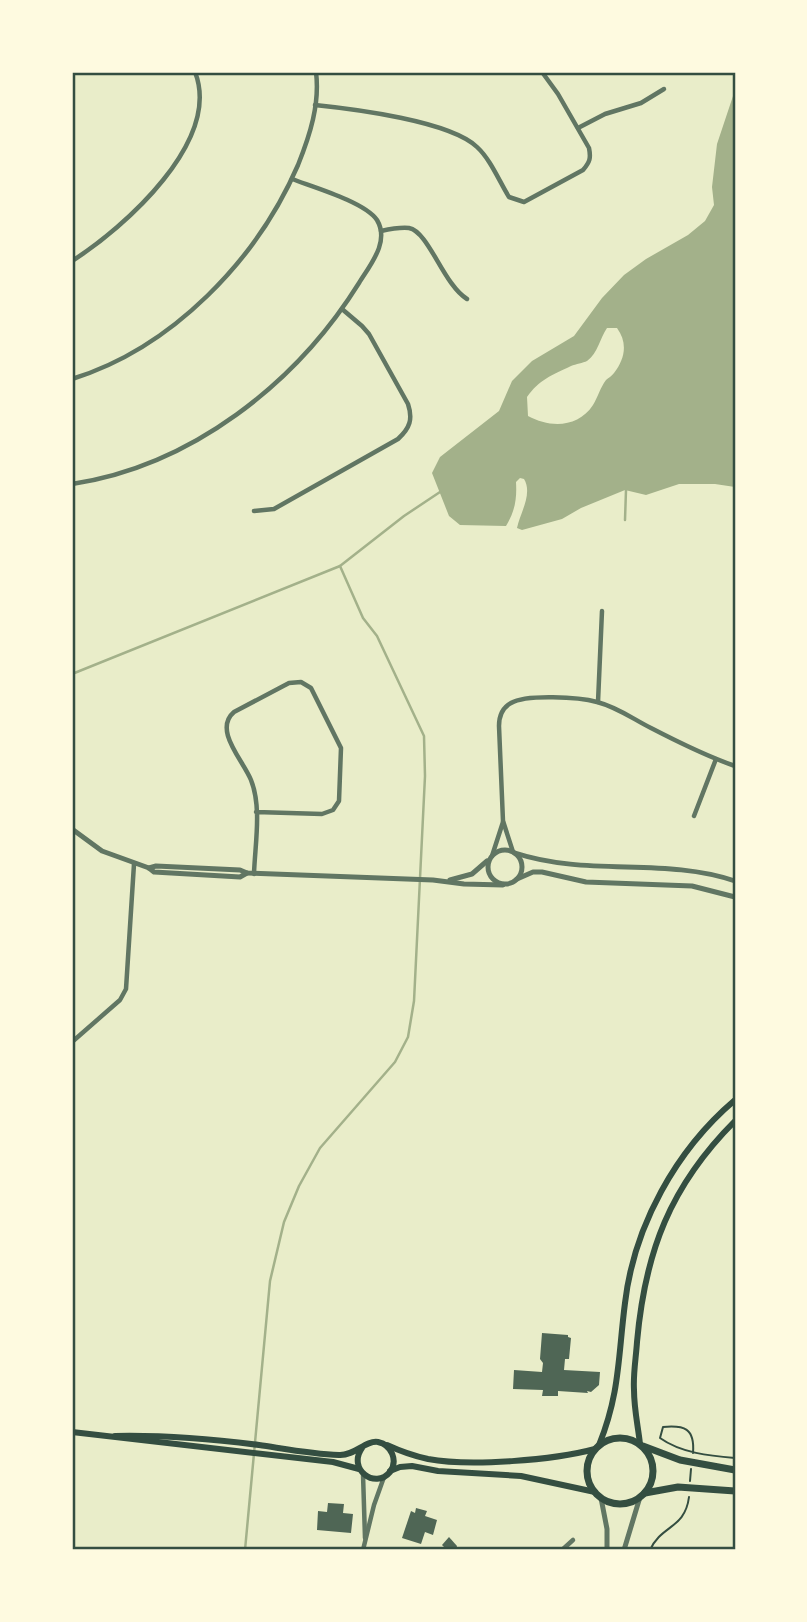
<svg xmlns="http://www.w3.org/2000/svg" width="807" height="1622" font-family="Signika,sans-serif">
  <rect width="100%" height="100%" fill="#e9edc9"/>
  <path fill="#a3b18a" fill-rule="evenodd" d="M735,90V487L715,484H679L646,495L625,490L581,508L562,519L522,530L517,528C520,513 533,494 524,479L520,478L516,482C517,499 515,511 506,526L460,525L449,516L432,473L440,457L499,411L512,381L532,361L574,336L602,298L624,275L646,259L688,235L705,221L714,205L712,187L717,144ZM607,328H617C628,343 625,359 614,373C612,376 608,378 606,380C600,388 598,397 593,405C578,428 550,428 528,416L527,397C539,380 552,375 571,366C576,364 583,363 587,361C598,353 600,338 607,328Z"/>
  <g fill="none" stroke-linecap="round" stroke-linejoin="round">
    <g stroke="#a3b18a" stroke-width="2.5">
      <polyline points="625,520 626,490"/>
      <polyline points="72,674 340,566"/>
      <polyline points="245,1550 270,1281 284,1222 299,1186 320,1148 395,1062 408,1037 414,1001 425,776 424,736 377,636 363,618 340,566 404,516 440,492"/>
    </g>
  </g>
  <g fill="#4f6655">
    <polygon points="542,1333 568,1335 568,1337 571,1338 569,1359 565,1359 564,1370 600,1372 599,1385 591,1392 587,1391 588,1393 558,1391 558,1396 542,1396 543,1390 513,1389 514,1370 542,1372 543,1363 540,1359"/>
    <polygon points="328,1503 344,1504 343,1513 353,1514 351,1533 317,1530 318,1511 327,1512"/>
    <polygon points="416,1508 427,1511 425,1516 437,1520 433,1535 425,1532 421,1544 402,1538 411,1511 415,1513"/>
    <polygon points="449,1537 457,1546 456,1550 447,1550 442,1545"/>
  </g>
  <g fill="none" stroke-linecap="round" stroke-linejoin="round">
    <g stroke="#344e41" stroke-width="2">
      <path d="M693,1453C695,1428 684,1425 663,1427L660,1438C681,1453 710,1456 735,1458"/>
      <polyline points="690,1481 691,1469"/>
      <path d="M650,1550C661,1525 685,1529 689,1497"/>
    </g>
    <g stroke="#617663" stroke-width="4.5">
      <path d="M315,105C354,109 450,121 477,147C491,160 499,181 509,197L524,202L583,170C590,162 591,158 589,148L558,94L542,72"/>
      <polyline points="578,128 605,114 641,103 664,89"/>
      <path d="M381,231C390,229 399,227 409,228C429,232 443,284 467,299"/>
      <path d="M72,261C124,228 222,141 195,72"/>
      <path d="M72,379C172,348 257,260 298,165C310,135 320,104 316,72"/>
      <path d="M72,484C191,466 296,384 359,283C370,265 390,242 377,220C365,202 313,187 292,179"/>
      <path d="M254,511L274,509L398,439C410,428 413,419 408,404L369,334L362,326L342,309"/>
      <polyline points="598,702 602,611"/>
      <polyline points="694,816 716,759"/>
      <path d="M513,852L503,821L499,726C499,716 502,708 511,703C526,694 579,697 597,702C617,707 633,719 651,728C678,742 706,756 735,766"/>
      <polyline points="492,856 503,822"/>
      <path d="M254,874C255,844 262,808 251,780C243,760 213,730 234,712L289,683L301,682L311,688L341,748L339,801L333,810L322,814L256,812"/>
      <polyline points="72,1042 120,1000 126,989 134,864"/>
      <polyline points="363,1474 365,1538"/>
      <polyline points="363,1550 374,1505 384,1477"/>
      <polyline points="562,1550 573,1540"/>
    </g>
    <g stroke="#617663" stroke-width="5">
      <polyline points="72,829 102,851 149,868 154,872 240,877 247,873"/>
      <circle cx="505" cy="867" r="17"/>
      <path d="M515,853C588,877 665,857 735,881"/>
      <polyline points="149,868 156,866 240,870 247,873 433,880 464,884 503,885"/>
      <polyline points="517,879 533,872 542,872 586,882 692,886 735,897"/>
      <polyline points="450,880 472,874 487,861"/>
      <polyline points="601,1498 607,1529 607,1550"/>
      <polyline points="624,1550 640,1497"/>
    </g>
    <g stroke="#344e41" stroke-width="6">
      <polyline points="72,1432 333,1462 359,1469"/>
      <path d="M115,1436C163,1435 212,1439 259,1445C286,1449 312,1454 339,1455C355,1456 365,1440 378,1442C392,1445 398,1461 390,1472C375,1490 347,1469 362,1448"/>
      <path d="M640,1444C638,1426 634,1409 634,1390C633,1374 636,1358 637,1342C645,1252 670,1186 735,1121"/>
      <path d="M387,1445C400,1451 414,1456 428,1459C470,1467 554,1460 595,1449"/>
      <path d="M599,1445C620,1393 618,1357 625,1303C634,1226 676,1150 735,1100"/>
      <polyline points="390,1471 400,1467 412,1466 438,1471 521,1476 595,1492"/>
    </g>
    <g stroke="#344e41" stroke-width="7">
      <circle cx="620" cy="1471" r="33"/>
      <polyline points="643,1446 680,1460 735,1470"/>
      <polyline points="645,1493 678,1487 735,1491"/>
    </g>
  </g>
  <rect width="807" height="1622" fill="none" stroke="#fefae0" stroke-width="147"/>
  <rect x="74" y="74" width="660" height="1474" fill="none" stroke="#344e41" stroke-width="2.5"/>
</svg>
